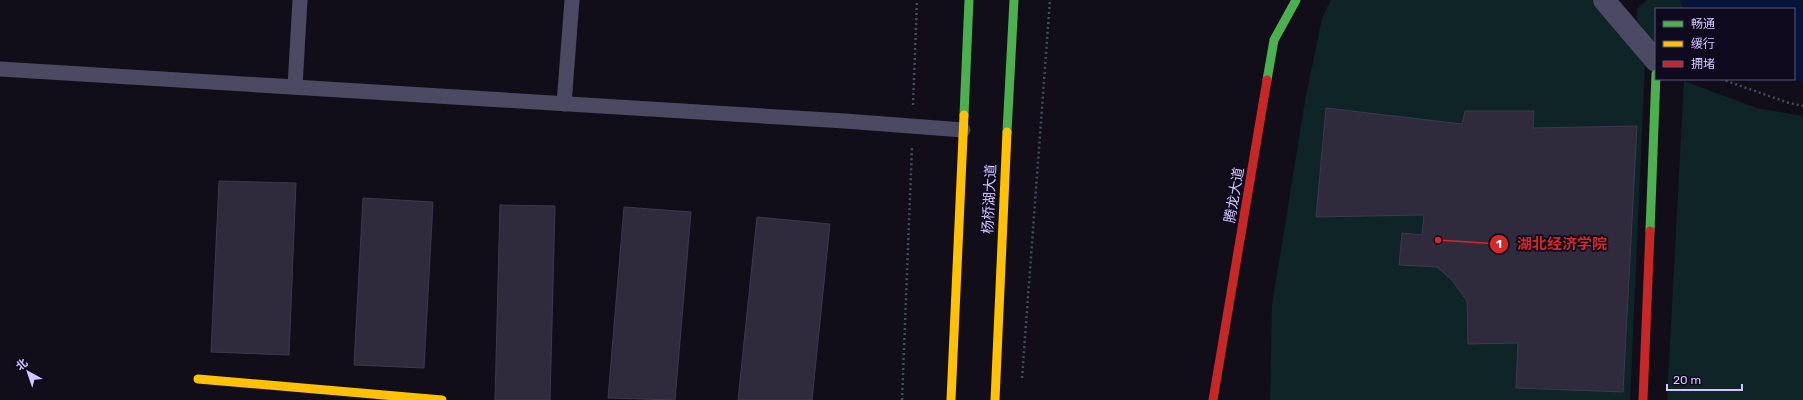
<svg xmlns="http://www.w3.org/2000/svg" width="1803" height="400" font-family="Rubik,'Noto Sans SC',sans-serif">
  <rect width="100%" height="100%" fill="#110e1a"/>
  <g fill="#0e2426">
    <polygon points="1331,0 1592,0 1645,64 1630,400 1270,400 1272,305 1305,101 1322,18"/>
    <polygon points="1647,0 1680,0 1684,9 1656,9 1656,45 1637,20 1637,9"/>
    <polygon points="1684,81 1757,108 1803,116 1803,400 1667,400"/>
  </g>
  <polygon fill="#061439" points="1680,0 1803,0 1803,82 1786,79 1794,79 1794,9 1684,9"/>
  <g fill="#2f2b3d" stroke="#3e384f">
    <polygon points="1326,108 1462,124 1465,111 1534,111 1533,128 1637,126 1623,392 1516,388 1518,343 1468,344 1467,301 1452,280 1437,267 1399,265 1402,233 1422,235 1424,215 1316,217"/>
    <polygon points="219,181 296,183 289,355 211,352"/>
    <polygon points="363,198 433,202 424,368 354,365"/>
    <polygon points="500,205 555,206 550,400 495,400"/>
    <polygon points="624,207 691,212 675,400 608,398"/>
    <polygon points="757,217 830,224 812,400 738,400"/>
  </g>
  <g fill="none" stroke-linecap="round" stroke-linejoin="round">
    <g stroke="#404d5c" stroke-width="2.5" stroke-dasharray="2 3" stroke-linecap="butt">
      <polyline points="1721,79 1789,103 1803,106"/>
      <polyline points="913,105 917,0"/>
      <polyline points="1022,378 1050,0"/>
      <polyline points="902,400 912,146"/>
    </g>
    <g stroke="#4c4963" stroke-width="15">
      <polyline points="0,69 845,121 963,130"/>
      <polyline points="295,87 300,0"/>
      <polyline points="564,104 572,0"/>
    </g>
    <polyline stroke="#4c4963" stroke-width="22" points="1604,0 1656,61"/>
    <g stroke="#4caf50" stroke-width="9">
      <polyline points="1267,80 1274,40 1296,0"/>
      <polyline points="964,115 969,0"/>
      <polyline points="1007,132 1014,0"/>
      <polyline points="1650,231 1656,74"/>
    </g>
    <g stroke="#ffc107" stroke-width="9">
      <polyline points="198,379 442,400"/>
      <polyline points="951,400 964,115"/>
      <polyline points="995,400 1007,132"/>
    </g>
    <g stroke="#c62828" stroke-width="9">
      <polyline points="1213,400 1267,80"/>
      <polyline points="1643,400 1650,231"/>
    </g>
  </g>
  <g text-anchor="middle" stroke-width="3.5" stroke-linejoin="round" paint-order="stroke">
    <g font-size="14" fill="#d2c7ff" stroke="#0f0a1e">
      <text transform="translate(1234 195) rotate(-80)" y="5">腾龙大道</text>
      <text transform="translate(989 199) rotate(-87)" y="5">杨桥湖大道</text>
    </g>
  </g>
  <path fill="none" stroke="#d62828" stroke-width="1.5" d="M1438 240L1499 244"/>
  <g fill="#d62828" stroke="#0f0a1e" stroke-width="1.5">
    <circle cx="1438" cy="240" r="4"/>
    <circle cx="1499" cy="244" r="10"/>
  </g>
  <g font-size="12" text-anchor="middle" font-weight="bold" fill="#fff">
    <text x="1499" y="248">1</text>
  </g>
  <g font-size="15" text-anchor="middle" font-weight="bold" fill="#d62828" stroke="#0f0a1e" stroke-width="3.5" stroke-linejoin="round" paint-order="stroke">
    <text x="1562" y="249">湖北经济学院</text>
  </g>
  <rect x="1655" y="8" width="140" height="72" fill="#0f0a1e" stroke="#5d5678"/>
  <rect x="1663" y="21" width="20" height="6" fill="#4caf50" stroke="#5d5678"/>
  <text x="1691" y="28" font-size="12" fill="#d2c7ff">畅通</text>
  <rect x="1663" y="41" width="20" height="6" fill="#ffc107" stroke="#5d5678"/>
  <text x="1691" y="48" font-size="12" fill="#d2c7ff">缓行</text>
  <rect x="1663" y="61" width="20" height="6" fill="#c62828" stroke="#5d5678"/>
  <text x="1691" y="68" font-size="12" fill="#d2c7ff">拥堵</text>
  <g transform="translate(28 372) rotate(320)" stroke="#0f0a1e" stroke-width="3" paint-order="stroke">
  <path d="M0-3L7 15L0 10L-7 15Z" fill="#d2c7ff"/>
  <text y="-6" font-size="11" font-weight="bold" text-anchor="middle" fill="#d2c7ff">北</text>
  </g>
  <path d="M1667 384v6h75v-6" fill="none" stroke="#d2c7ff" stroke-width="2"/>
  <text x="1673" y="384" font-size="12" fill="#d2c7ff" stroke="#0f0a1e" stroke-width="3" paint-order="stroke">20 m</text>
</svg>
